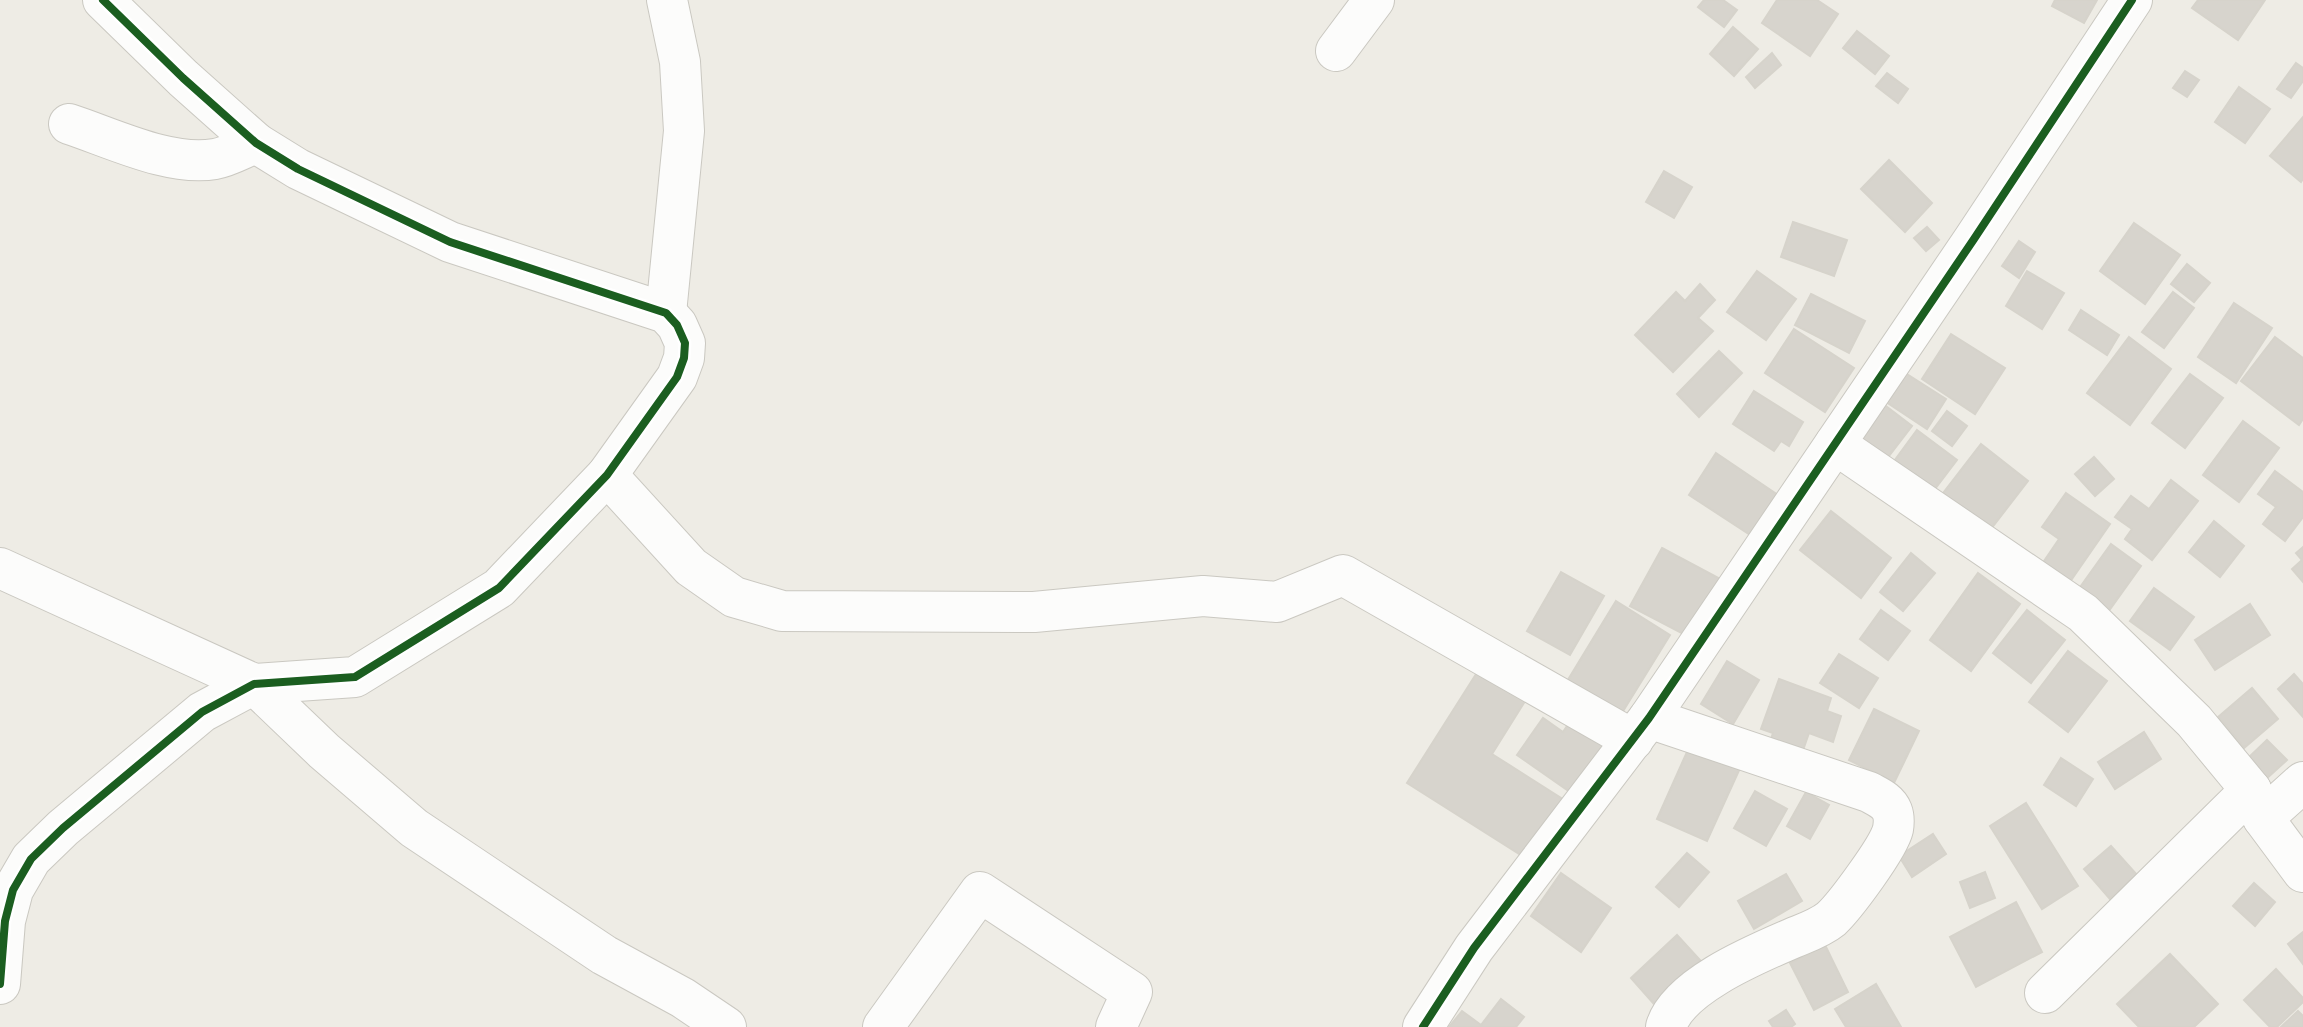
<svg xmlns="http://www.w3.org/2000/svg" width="2303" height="1027" font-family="Mulish,sans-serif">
  <rect width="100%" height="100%" fill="#eeece5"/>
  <g fill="#d7d4cd" stroke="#d6d3cb" stroke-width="2">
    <polygon points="1704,0 1723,0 1737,10 1724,27 1698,7"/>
    <polygon points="1777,0 1817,0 1838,14 1810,56 1762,23"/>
    <polygon points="2055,0 2097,0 2084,23 2052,6"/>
    <polygon points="2198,0 2265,0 2238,40 2192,8"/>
    <polygon points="1733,27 1758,49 1734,76 1710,54"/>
    <polygon points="1857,31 1889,56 1875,74 1843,48"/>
    <polygon points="1772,53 1781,65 1755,88 1746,77"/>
    <polygon points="2296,63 2303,68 2303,81 2291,98 2277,89"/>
    <polygon points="2185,71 2199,80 2187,97 2173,88"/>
    <polygon points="1887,73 1908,89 1898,103 1876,86"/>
    <polygon points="2239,87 2270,109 2245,143 2215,122"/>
    <polygon points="2303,117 2303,179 2301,182 2270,156"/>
    <polygon points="1889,160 1932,203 1905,232 1861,189"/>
    <polygon points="1664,171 1692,187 1674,218 1646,202"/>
    <polygon points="1793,222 1847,240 1834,276 1781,257"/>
    <polygon points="2134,223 2180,255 2145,304 2100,271"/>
    <polygon points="1927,227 1939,240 1926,251 1914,238"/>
    <polygon points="2019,241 2035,252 2019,278 2002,266"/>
    <polygon points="2187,264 2210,283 2194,302 2171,284"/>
    <polygon points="1757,271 1796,299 1766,340 1727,312"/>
    <polygon points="2027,271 2064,293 2042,329 2006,306"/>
    <polygon points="1700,284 1715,300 1698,318 1713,331 1673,372 1635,335 1676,292 1685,301"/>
    <polygon points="2173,292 2194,308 2164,348 2142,332"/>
    <polygon points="1811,294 1865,321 1849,353 1795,325"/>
    <polygon points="2234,303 2272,328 2236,383 2198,357"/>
    <polygon points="2081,310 2119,335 2107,355 2069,330"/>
    <polygon points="1794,329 1854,368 1825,412 1765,373"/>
    <polygon points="1951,334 2005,368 1975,414 1922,379"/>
    <polygon points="2129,337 2171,369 2130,425 2087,393"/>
    <polygon points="2275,337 2303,358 2303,419 2299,425 2241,381"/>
    <polygon points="1719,351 1742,373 1699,417 1677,394"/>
    <polygon points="1899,369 1946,399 1927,429 1880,398"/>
    <polygon points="2190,374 2223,398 2185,448 2152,423"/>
    <polygon points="1754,391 1803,422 1789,446 1781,441 1774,451 1733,424"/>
    <polygon points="1878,400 1912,426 1882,465 1848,439"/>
    <polygon points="1947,411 1967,426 1952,446 1932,431"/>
    <polygon points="2243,421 2279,448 2239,502 2203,475"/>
    <polygon points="1917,430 1957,460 1928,498 1889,468"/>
    <polygon points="1981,444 2028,481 1987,534 1940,497"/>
    <polygon points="1716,453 1778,495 1752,536 1689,495"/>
    <polygon points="2094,457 2114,479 2095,496 2075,474"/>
    <polygon points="2275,471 2303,492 2303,517 2285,541 2263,524 2276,507 2258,494"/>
    <polygon points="2171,480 2198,501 2152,560 2125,539 2132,529 2115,517 2131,496 2149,509"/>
    <polygon points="2066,493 2110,524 2067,586 2040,567 2059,539 2042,527"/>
    <polygon points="1831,511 1891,558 1861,598 1800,550"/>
    <polygon points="2214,521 2244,546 2220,577 2189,552"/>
    <polygon points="2111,544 2141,566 2108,612 2078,590"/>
    <polygon points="2303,547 2303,582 2292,569 2302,560 2296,553"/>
    <polygon points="1662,548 1722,580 1691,638 1630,606"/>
    <polygon points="1911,553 1935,573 1903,611 1880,592"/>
    <polygon points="1561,572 1604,596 1570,655 1527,631"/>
    <polygon points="1978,573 2020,604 1971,671 1930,640"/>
    <polygon points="2154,588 2194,617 2170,650 2130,621"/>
    <polygon points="1616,601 1670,635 1617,721 1563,688"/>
    <polygon points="2250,604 2270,635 2215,670 2195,640"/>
    <polygon points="1881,610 1910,631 1888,660 1860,639"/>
    <polygon points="2027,610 2065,640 2031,683 1993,653"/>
    <polygon points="2068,651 2107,681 2068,732 2029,702"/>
    <polygon points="1839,654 1878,678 1859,708 1820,683"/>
    <polygon points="1727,661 1759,680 1733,724 1701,704"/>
    <polygon points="1480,668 1527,698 1492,754 1569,803 1532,862 1407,783"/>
    <polygon points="2294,674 2303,684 2303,717 2278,689"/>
    <polygon points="1779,679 1831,698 1827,711 1841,716 1833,742 1809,733 1801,756 1769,745 1773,733 1761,729"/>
    <polygon points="2252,688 2278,719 2244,748 2218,717"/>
    <polygon points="1874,709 1919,731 1894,783 1849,760"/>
    <polygon points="1573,717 1608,742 1573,794 1517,755 1543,718 1563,732"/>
    <polygon points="2144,732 2161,759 2115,789 2098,762"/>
    <polygon points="2267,740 2287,760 2266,779 2247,759"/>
    <polygon points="1691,743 1741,766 1707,841 1657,819"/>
    <polygon points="2061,758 2093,779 2076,806 2044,785"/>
    <polygon points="1755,791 1787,809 1766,846 1734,828"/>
    <polygon points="1806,792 1829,805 1810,839 1787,826"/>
    <polygon points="2026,803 2078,886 2042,909 1990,826"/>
    <polygon points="1933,834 1946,854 1912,877 1899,856"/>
    <polygon points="2111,846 2137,875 2110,899 2084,869"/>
    <polygon points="1687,853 1709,872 1679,907 1656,887"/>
    <polygon points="1985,872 1995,898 1970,908 1960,882"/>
    <polygon points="1561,873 1611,908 1581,952 1531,916"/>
    <polygon points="1786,874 1802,901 1754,929 1738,901"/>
    <polygon points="2254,883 2275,902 2255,926 2233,906"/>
    <polygon points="2016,902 2042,952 1976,987 1950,937"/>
    <polygon points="2303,932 2303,964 2288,944"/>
    <polygon points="1677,935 1709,970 1662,1013 1631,978"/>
    <polygon points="1825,945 1848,992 1814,1010 1790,963"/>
    <polygon points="2170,954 2218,1004 2194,1027 2139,1027 2117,1004"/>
    <polygon points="2276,969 2303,998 2303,1002 2277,1027 2270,1027 2244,1000"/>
    <polygon points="1876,984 1901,1027 1846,1027 1835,1009"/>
    <polygon points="1501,999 1524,1017 1516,1027 1449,1027 1462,1011 1481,1025"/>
    <polygon points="1786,1010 1795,1024 1791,1027 1773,1027 1769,1021"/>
    <polygon points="2298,1011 2303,1016 2303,1027 2281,1027"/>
  </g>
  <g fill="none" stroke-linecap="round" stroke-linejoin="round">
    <g stroke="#cac8c1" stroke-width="42">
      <g id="minor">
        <polyline points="1336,51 1374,0"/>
        <path d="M69,124C112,138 170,167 215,159C228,157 243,148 256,143"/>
        <polyline points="666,313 684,131 680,62 667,0"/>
        <polyline points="1835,444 2083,613 2194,721 2251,790 2263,818 2303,872"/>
        <polyline points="607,475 691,567 734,597 782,611 1034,612 1203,596 1277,602 1343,575 1633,740"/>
        <polyline points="0,568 254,684 324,751 414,828 604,955 683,998 726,1027"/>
        <path d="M1649,718L1869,792C1878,797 1888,801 1892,811C1894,816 1894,823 1893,829C1889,847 1845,906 1831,919C1820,928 1805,933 1793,938C1756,954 1678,986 1666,1027"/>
        <polyline points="2263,818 2303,782"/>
        <polyline points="0,984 5,921 13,890 31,859 63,828 202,712 254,684 355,677 499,588 607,475 677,377 684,358 685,343 677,325 666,313 450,242 298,169 256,143 183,78 103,0"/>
        <polyline points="2045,993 2251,790"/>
        <polyline points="883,1027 980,892 1132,992 1116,1027"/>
        <polyline points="1423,1027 1474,948 1649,718 1974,239 2132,0"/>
      </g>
    </g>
    <use href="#minor" stroke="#fcfcfb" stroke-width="40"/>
    <g stroke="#fff" stroke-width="13">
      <g id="cycleway">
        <polyline points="0,984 5,921 13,890 31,859 63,828 202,712 254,684 355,677 499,588 607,475 677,377 684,358 685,343 677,325 666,313 450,242 298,169 256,143 183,78 103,0"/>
        <polyline points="1423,1027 1474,948 1649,718 1974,239 2132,0"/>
      </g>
    </g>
    <use href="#cycleway" stroke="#1b5e20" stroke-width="8"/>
  </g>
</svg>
